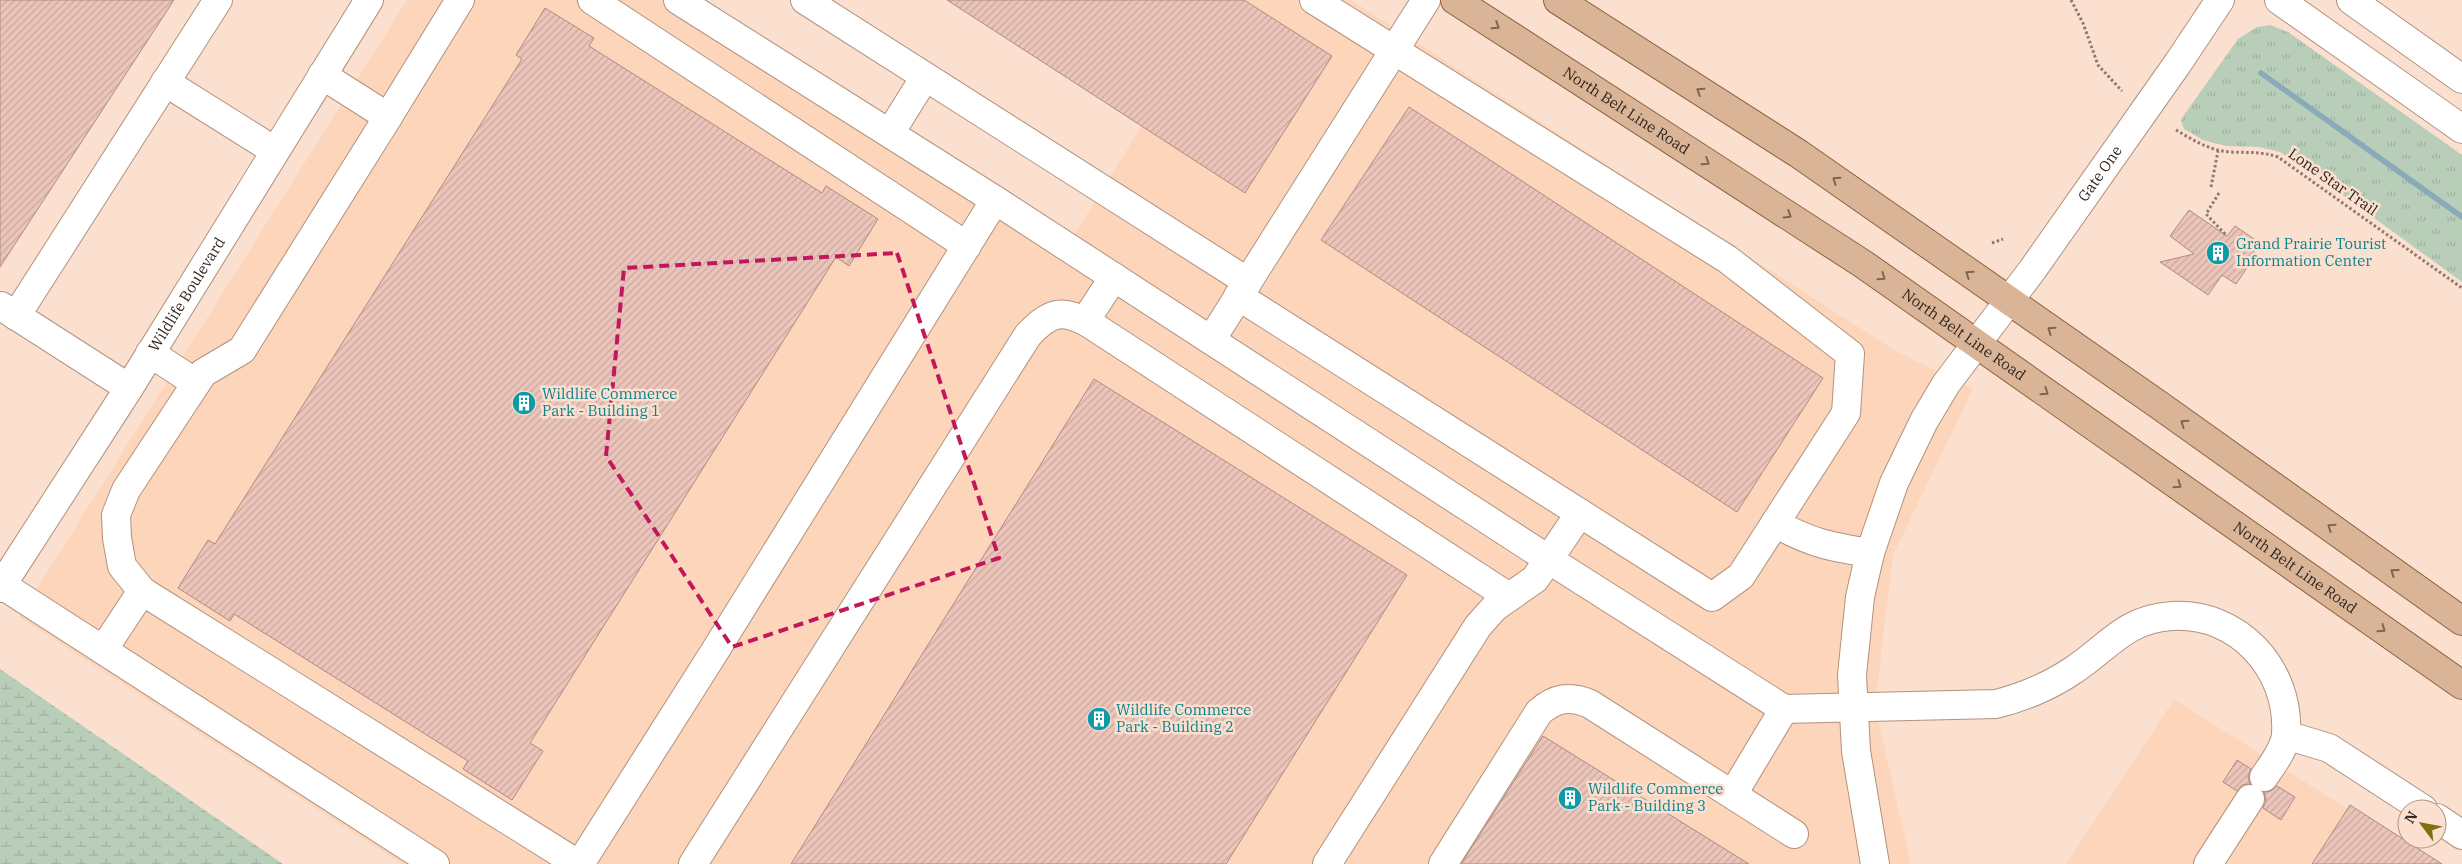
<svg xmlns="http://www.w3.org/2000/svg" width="2462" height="864" font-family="'IBM Plex Serif',serif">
  <defs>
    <pattern id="grass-tufts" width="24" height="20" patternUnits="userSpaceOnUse" patternTransform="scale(1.25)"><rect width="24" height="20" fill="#b8ceb9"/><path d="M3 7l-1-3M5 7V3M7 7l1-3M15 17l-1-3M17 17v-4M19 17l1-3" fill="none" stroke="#9fb19f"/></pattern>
    <pattern id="wetland-marsh" width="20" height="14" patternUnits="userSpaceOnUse" patternTransform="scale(1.25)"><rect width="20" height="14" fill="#b8ceb9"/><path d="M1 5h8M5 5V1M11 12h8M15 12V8" fill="none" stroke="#9fb19f"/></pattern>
    <pattern id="building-hatch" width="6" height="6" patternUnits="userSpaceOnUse" patternTransform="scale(1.25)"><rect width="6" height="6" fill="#ebc4ba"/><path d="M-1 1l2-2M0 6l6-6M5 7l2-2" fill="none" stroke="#caa89f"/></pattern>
  </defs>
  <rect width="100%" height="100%" fill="#fbe0cf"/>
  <g fill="#fdd5ba">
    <polygon points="407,0 706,0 1074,235 1220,0 1351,0 1894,350 1973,389 1893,555 1875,706 1911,864 402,864 19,617"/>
    <polygon points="2174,699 2434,864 2066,864"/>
  </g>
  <polygon fill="url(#grass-tufts)" points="2270,25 2288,32 2462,155 2462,282 2322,180 2280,152 2259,147 2226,146 2203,140 2184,129 2181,120 2184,115 2238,39 2257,27"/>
  <polygon fill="url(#wetland-marsh)" points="0,669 283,864 0,864"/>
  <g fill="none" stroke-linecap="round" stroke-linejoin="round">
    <polyline stroke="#8aaaba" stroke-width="5.5" points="2261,73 2462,217"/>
  </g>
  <g fill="url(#building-hatch)" stroke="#af8a81">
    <polygon points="0,0 174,0 0,267"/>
    <polygon points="947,0 1244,0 1332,56 1245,193"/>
    <polygon points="545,8 594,38 589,46 822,193 826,186 878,219 849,266 836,257 530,743 543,751 512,800 463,769 468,761 234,614 230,621 178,588 208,540 215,544 522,59 516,55"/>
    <polygon points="1409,107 1823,378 1737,512 1321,240"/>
    <polygon points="2189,210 2227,236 2235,226 2260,243 2250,257 2253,259 2236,284 2222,275 2208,295 2160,262 2194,254 2170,236"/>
    <polygon points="1094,379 1407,575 1226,864 791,864"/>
    <polygon points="1543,736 1749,864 1461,864"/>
    <polygon points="2237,760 2251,769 2248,776 2250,784 2242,785 2237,791 2223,782"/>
    <polygon points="2277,786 2295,797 2281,820 2263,808 2266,800 2264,792 2271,791"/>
    <polygon points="2350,805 2442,864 2312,864"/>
  </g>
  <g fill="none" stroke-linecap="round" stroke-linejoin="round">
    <g stroke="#b1927e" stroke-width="30">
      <g id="minor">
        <polyline points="592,0 967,246"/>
        <path d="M678,0L995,200L1548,559L1784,709L1996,704C2021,698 2050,686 2072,671C2108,648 2124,619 2172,616C2238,612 2290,669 2286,734C2285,749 2272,765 2264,777"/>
        <polyline points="805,0 1248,282"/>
        <polyline points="2279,0 2462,129"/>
        <polyline points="2351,0 2462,79"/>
        <polyline points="322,75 388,117 460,0"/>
        <polyline points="165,82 275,151"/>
        <polyline points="388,117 242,350 203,373 126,490 116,515 117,538 122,566 142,591 578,864"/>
        <polyline points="890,133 925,77"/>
        <polyline points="1238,296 1712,597 1741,576 1846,413 1850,354 1727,259 1314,0"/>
        <polyline points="1,306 129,388"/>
        <polyline points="16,316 218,0"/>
        <polyline points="1085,321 1114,277"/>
        <polyline points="1211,340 1426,0"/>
        <polyline points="150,353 196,383"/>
        <path d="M1775,523C1810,543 1831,547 1870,553"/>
        <polyline points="2,585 435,864"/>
        <path id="s1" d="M0,588L129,388L369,0"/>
        <polyline points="103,650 142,591"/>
        <polyline points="2286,735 2329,748 2423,809"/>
        <polyline points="1733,794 1784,709"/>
        <polyline points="2437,818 2462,835"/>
        <polyline points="580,864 715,651 995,200"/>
        <path d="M693,864L1028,335C1050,312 1062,308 1090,324L1509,597"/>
        <polyline points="1327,864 1478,626 1495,607 1535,579 1580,513"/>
        <path d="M1443,864L1539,712C1555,698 1570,695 1590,704L1794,834"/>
        <path id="s2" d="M1875,864L1856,751L1852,675L1860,597L1870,553L1894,483L1924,421L1946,384L2033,269L2178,63L2220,0"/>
        <polyline points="2208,864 2250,799"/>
      </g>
    </g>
    <g stroke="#8f613f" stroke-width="30">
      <g id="major">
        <path id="s3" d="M1455,0L1863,264L2462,685"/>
        <polyline points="1558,0 1799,154 2159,405 2462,621"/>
      </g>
    </g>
    <g stroke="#8c796d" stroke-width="3" stroke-dasharray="2.5 2.5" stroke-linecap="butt">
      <polyline points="2071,0 2083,23 2098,65 2122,91"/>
      <path d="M2176,130C2193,140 2210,151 2231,152C2248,153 2261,151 2278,157L2462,288"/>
      <polyline points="2211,187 2218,151"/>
      <polyline points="2219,193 2206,214 2227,236"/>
      <polyline points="1992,243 2003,239"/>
    </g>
    <use href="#minor" stroke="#fff" stroke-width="28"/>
    <use href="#major" stroke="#dab497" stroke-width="28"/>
  </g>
  <defs><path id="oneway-chevron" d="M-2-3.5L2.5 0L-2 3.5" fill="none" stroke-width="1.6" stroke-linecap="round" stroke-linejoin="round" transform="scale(1.25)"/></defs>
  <g stroke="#7d6554">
    <use href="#oneway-chevron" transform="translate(1496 26) rotate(33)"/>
    <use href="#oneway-chevron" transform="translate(1700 91) rotate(-147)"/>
    <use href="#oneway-chevron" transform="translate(1706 162) rotate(33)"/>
    <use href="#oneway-chevron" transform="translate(1836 180) rotate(-145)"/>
    <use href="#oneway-chevron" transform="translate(1788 215) rotate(32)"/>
    <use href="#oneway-chevron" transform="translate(1969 274) rotate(-145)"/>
    <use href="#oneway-chevron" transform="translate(1882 277) rotate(35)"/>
    <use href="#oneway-chevron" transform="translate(2051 330) rotate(-145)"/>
    <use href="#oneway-chevron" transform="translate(2045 392) rotate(35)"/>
    <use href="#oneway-chevron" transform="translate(2184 423) rotate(-145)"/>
    <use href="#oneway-chevron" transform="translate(2178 485) rotate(35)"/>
    <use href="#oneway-chevron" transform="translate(2331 527) rotate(-145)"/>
    <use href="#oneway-chevron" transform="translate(2394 572) rotate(-144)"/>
    <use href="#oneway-chevron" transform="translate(2382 629) rotate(35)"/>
  </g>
  <path fill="none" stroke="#c2185b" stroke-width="4" stroke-dasharray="10 6" stroke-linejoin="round" d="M897,253L999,558L732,647L606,456L624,268Z"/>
  <defs>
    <g id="building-disc" transform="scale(1.25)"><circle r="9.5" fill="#0f9aa8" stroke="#fbe0cf"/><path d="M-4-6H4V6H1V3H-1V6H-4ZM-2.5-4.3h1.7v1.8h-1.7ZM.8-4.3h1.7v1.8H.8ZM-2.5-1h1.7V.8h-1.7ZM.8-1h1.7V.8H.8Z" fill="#fff"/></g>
  </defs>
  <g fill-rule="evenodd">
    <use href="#building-disc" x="2218" y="253"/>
    <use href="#building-disc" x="524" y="403"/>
    <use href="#building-disc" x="1099" y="719"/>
    <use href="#building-disc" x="1570" y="798"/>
  </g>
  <g text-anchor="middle" stroke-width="5" stroke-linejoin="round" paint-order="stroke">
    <g font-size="15" fill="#31251d" stroke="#fbe0cf">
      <text dy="5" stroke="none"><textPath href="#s3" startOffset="204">North Belt Line Road</textPath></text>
      <text dy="5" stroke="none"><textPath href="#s2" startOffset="761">Gate One</textPath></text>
      <text transform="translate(2333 182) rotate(35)" y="5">Lone Star Trail</text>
      <text dy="5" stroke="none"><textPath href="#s1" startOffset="348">Wildlife Boulevard</textPath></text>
      <text dy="5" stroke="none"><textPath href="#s3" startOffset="609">North Belt Line Road</textPath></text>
      <text dy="5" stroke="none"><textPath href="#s3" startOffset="1014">North Belt Line Road</textPath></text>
    </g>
    <g font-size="15" fill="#0d838f" stroke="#fbe0cf" text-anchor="start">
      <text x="2236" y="249">Grand Prairie Tourist<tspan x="2236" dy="17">Information Center</tspan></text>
      <text x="542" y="399">Wildlife Commerce<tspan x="542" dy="17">Park - Building 1</tspan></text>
      <text x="1116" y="715">Wildlife Commerce<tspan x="1116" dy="17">Park - Building 2</tspan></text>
      <text x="1588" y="794">Wildlife Commerce<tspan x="1588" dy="17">Park - Building 3</tspan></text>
    </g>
  </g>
  <g transform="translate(2422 824) rotate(302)"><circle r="24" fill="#fbe0cf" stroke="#aa9588"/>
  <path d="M0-4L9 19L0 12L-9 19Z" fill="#846f0e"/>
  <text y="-8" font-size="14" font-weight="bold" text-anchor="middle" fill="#31251d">N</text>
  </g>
</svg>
